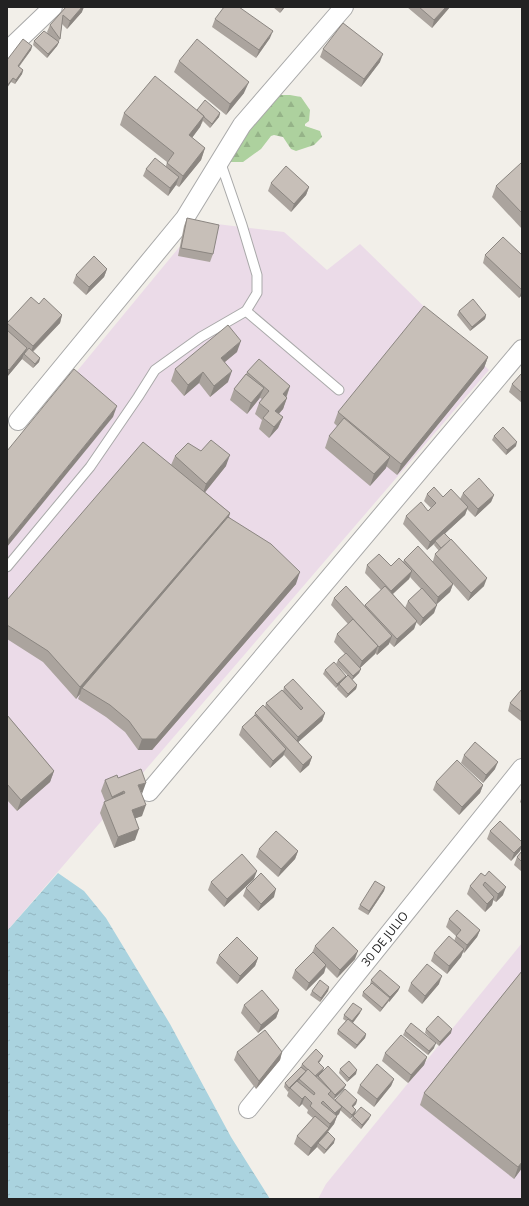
<svg xmlns="http://www.w3.org/2000/svg" width="529" height="1206" font-family="'Open Sans',sans-serif">
  <defs>
    <pattern id="forest-firs" width="22" height="20" patternUnits="userSpaceOnUse"><rect width="22" height="20" fill="#add19e"/><path d="M5 1l3.5 6h-7zM16 11l3.5 6h-7z" fill="#95b388"/></pattern>
    <pattern id="water-ripples" width="26" height="14" patternUnits="userSpaceOnUse"><rect width="26" height="14" fill="#aad3df"/><path d="M2 4q2-2 4 0t4 0M15 11q2-2 4 0t4 0" fill="none" stroke="#92b5bf"/></pattern>
  </defs>
  <rect width="100%" height="100%" fill="#f2efe9"/>
  <g fill="#ebdbe8">
    <polygon points="200,222 284,232 327,270 360,244 489,370 7,931 7,456"/>
    <polygon points="522,943 522,1199 318,1199 326,1184"/>
  </g>
  <polygon fill="url(#forest-firs)" points="276,95 290,95 301,97 310,110 309,121 305,124 305,126 320,131 322,137 314,145 296,151 291,149 283,137 274,135 271,136 261,149 243,162 231,162 228,157"/>
  <polygon fill="url(#water-ripples)" points="58,873 84,891 106,918 170,1024 231,1137 270,1199 7,1199 7,931"/>
  <g fill="none" stroke-linecap="round" stroke-linejoin="round">
    <g stroke="#a9a9a9" stroke-width="11">
      <g id="lane">
        <polyline points="246,311 339,390"/>
        <polyline points="7,567 90,467 138,397 155,370 201,337 246,311 257,293 257,275 242,225 220,161"/>
      </g>
    </g>
    <g stroke="#a9a9a9" stroke-width="20">
      <g id="street">
        <polyline points="7,51 53,7"/>
        <polyline points="18,421 185,218 242,125 344,7"/>
        <polyline points="149,792 522,349"/>
        <polyline points="248,1109 522,768"/>
      </g>
    </g>
    <use href="#lane" stroke="#fff" stroke-width="9"/>
    <use href="#street" stroke="#fff" stroke-width="18"/>
  </g>
  <g fill="#aba49e" fill-rule="evenodd">
    <polygon points="66,7 82,12 67,29 62,24 60,39 57,46 47,58 33,45 34,41 48,34 47,32 50,25"/>
    <polygon points="273,7 285,7 280,13"/>
    <polygon points="407,7 450,7 432,28"/>
    <polygon points="215,19 270,38 256,58 212,27"/>
    <polygon points="32,46 31,50 19,67 23,70 22,74 15,84 11,82 7,60"/>
    <polygon points="323,49 380,62 361,87 320,57"/>
    <polygon points="179,61 244,93 226,115 174,72"/>
    <polygon points="197,110 220,113 219,117 210,128 203,121 200,127 192,138 205,148 201,160 179,187 176,185 168,196 143,176 146,169 166,166 167,162 120,125 124,113"/>
    <polygon points="522,164 522,229 492,197 496,186"/>
    <polygon points="271,183 309,187 306,195 291,212 268,191"/>
    <polygon points="187,218 213,254 210,262 178,256 184,226"/>
    <polygon points="485,255 522,255 522,295 519,298 483,263"/>
    <polygon points="107,269 104,277 86,295 73,283 76,275"/>
    <polygon points="39,304 62,315 60,323 33,352 40,358 39,362 33,368 22,359 7,377 7,323"/>
    <polygon points="459,311 486,315 485,319 470,331 457,315"/>
    <polygon points="237,352 225,362 228,382 210,397 199,383 184,396 171,381 175,369"/>
    <polygon points="488,357 484,368 397,475 386,466 386,468 370,486 325,448 329,436 338,427 334,423 338,412"/>
    <polygon points="247,372 290,386 283,409 279,414 283,417 278,428 269,438 259,429 262,420 255,414 259,403 262,399 260,398 259,399 247,414 230,400 234,389 246,374"/>
    <polygon points="522,373 522,403 509,392 512,384"/>
    <polygon points="494,436 516,446 506,455 492,440"/>
    <polygon points="175,456 226,466 205,492 230,513 229,517 296,584 152,750 138,750 125,732 106,717 78,699 80,694 76,699 43,662 7,639 7,600 171,465"/>
    <path d="M463,493L494,495L491,502L475,517L467,509L465,515L445,533L484,586L468,601L453,584L450,592L436,604L434,613L420,626L416,622L414,629L394,647L389,642V644L377,655L375,653V654L360,668L361,669L359,673L352,680L357,685L356,689L346,698L337,689L338,685L336,688L323,674L325,670L346,676L345,679L348,676L336,664L338,660L345,654L334,642L337,634L348,624L331,605L334,598L364,606L365,605L381,590L365,573L367,565L391,566L403,562L404,560L433,561L435,554L439,551L434,545L435,543L427,550L403,524L406,516L428,511L431,508L424,501L427,494L460,499ZM410,577L421,589L408,601L405,608L393,594L409,579Z"/>
    <polygon points="284,687 325,713 322,721 298,742 312,757 309,765 300,773 284,755 283,756 270,768 239,735 242,727 254,716 255,713 265,707 266,703 283,691"/>
    <polygon points="522,689 522,722 508,711 510,703"/>
    <polygon points="7,715 54,771 50,782 17,811 7,800"/>
    <polygon points="464,755 495,769 483,783 461,763"/>
    <polygon points="118,778 141,794 142,816 135,818 135,840 114,848 100,813 104,802 105,801 101,791 105,780"/>
    <polygon points="436,782 483,785 480,793 459,815 433,790"/>
    <polygon points="522,796 522,804 520,802"/>
    <polygon points="490,831 522,842 522,847 520,851 511,861 487,839"/>
    <polygon points="259,849 298,851 295,859 278,877 256,857"/>
    <polygon points="522,851 522,872 514,865 517,857"/>
    <polygon points="481,873 503,895 496,902 493,900 492,905 485,912 467,894 470,886"/>
    <polygon points="254,879 224,907 208,890 211,882"/>
    <polygon points="385,887 384,891 368,915 358,909 360,905"/>
    <polygon points="246,888 274,897 258,911 243,896"/>
    <polygon points="449,919 480,930 477,937 464,953 463,952 461,957 447,974 431,961 434,953 454,941 456,936 446,927"/>
    <polygon points="315,946 355,959 337,978 326,967 324,973 306,991 292,978 295,970 312,953"/>
    <polygon points="219,955 258,958 255,966 237,984 216,963"/>
    <polygon points="522,971 522,1168 514,1179 420,1105 424,1093"/>
    <polygon points="371,980 400,987 398,991 389,1002 389,1001 380,1012 362,996 363,992 370,985"/>
    <polygon points="411,983 439,984 422,1004 408,991"/>
    <polygon points="329,987 328,991 320,1002 310,995 312,991"/>
    <polygon points="244,1005 279,1010 276,1018 258,1033 241,1013"/>
    <polygon points="360,1013 353,1023 366,1034 365,1038 355,1049 337,1034 338,1030 346,1021 343,1019 344,1015"/>
    <polygon points="426,1029 451,1033 439,1046 425,1033"/>
    <polygon points="405,1031 434,1048 428,1055 403,1035"/>
    <polygon points="237,1052 282,1052 280,1060 256,1089 234,1060"/>
    <polygon points="385,1053 427,1057 424,1065 408,1083 382,1061"/>
    <polygon points="321,1060 319,1063 324,1068 322,1072 316,1078 317,1078 318,1076 344,1089 334,1099 335,1100 357,1100 356,1104 353,1107 355,1113 369,1119 361,1129 351,1120 353,1116 350,1119 340,1110 339,1114 337,1116 334,1124 328,1132 334,1143 324,1154 317,1147 308,1156 294,1144 297,1136 313,1118 307,1113 308,1110 302,1104 299,1107 287,1096 289,1090 288,1092 284,1087 285,1083 300,1068 302,1064"/>
    <polygon points="340,1069 356,1074 347,1082 339,1073"/>
    <polygon points="394,1079 391,1086 374,1107 357,1093 360,1085"/>
  </g>
  <g fill="#8b8681">
    <polygon points="82,7 84,7 82,12 67,29 70,21"/>
    <polygon points="283,7 285,7 280,13"/>
    <polygon points="446,7 450,7 432,28 434,20"/>
    <polygon points="273,31 270,38 256,58 259,50"/>
    <polygon points="59,42 57,46 47,58 48,54"/>
    <polygon points="32,46 31,50 16,70 18,66"/>
    <polygon points="383,54 380,62 361,87 364,79"/>
    <polygon points="23,70 22,74 15,84 16,80"/>
    <polygon points="13,78 11,82 7,88 7,86"/>
    <polygon points="249,82 244,93 226,115 230,104"/>
    <polygon points="220,113 219,117 210,128 212,124"/>
    <polygon points="204,116 200,127 185,147 189,135"/>
    <polygon points="205,148 201,160 179,187 183,176"/>
    <polygon points="179,177 176,185 168,196 170,188"/>
    <polygon points="309,187 306,195 291,212 294,204"/>
    <polygon points="107,269 104,277 86,295 89,287"/>
    <polygon points="522,290 522,295 519,298"/>
    <polygon points="62,315 60,323 30,354 33,346"/>
    <polygon points="486,315 485,319 470,331 472,327"/>
    <polygon points="241,341 237,352 216,369 221,358"/>
    <polygon points="27,348 25,355 24,354 22,359 7,377 9,370"/>
    <polygon points="488,357 484,368 397,475 401,464"/>
    <polygon points="40,358 39,362 33,368 35,364"/>
    <polygon points="232,371 228,382 210,397 214,386"/>
    <polygon points="203,372 199,383 184,396 188,385"/>
    <polygon points="290,386 286,397 283,394"/>
    <polygon points="264,388 259,399 247,414 251,403"/>
    <polygon points="287,398 283,409 271,422 275,411"/>
    <polygon points="117,406 113,417 7,547 7,541"/>
    <polygon points="283,417 278,428 269,438 274,427"/>
    <polygon points="517,442 516,446 506,455 507,450"/>
    <polygon points="230,455 226,466 202,496 206,484"/>
    <polygon points="390,457 386,468 370,486 374,474"/>
    <polygon points="494,495 491,502 475,517 478,509"/>
    <polygon points="468,507 465,515 436,542 435,541 435,543 427,550 430,542"/>
    <polygon points="230,513 226,524 82,688 80,694 76,699 80,687"/>
    <polygon points="412,571 409,579 388,598 391,591"/>
    <polygon points="300,572 296,584 152,750 138,750 142,739"/>
    <polygon points="487,578 484,586 468,601 471,593"/>
    <polygon points="453,584 450,592 436,605 438,597"/>
    <polygon points="437,605 434,613 420,626 423,618"/>
    <polygon points="417,621 414,629 394,647 397,639"/>
    <polygon points="392,636 389,644 377,655 379,647"/>
    <polygon points="378,646 375,654 359,669 362,661"/>
    <polygon points="361,669 359,673 352,680 353,676"/>
    <polygon points="346,676 344,680 336,688 337,684"/>
    <polygon points="357,685 356,689 346,698 348,694"/>
    <polygon points="325,713 322,721 295,745 298,737"/>
    <polygon points="286,749 283,756 270,768 273,761"/>
    <polygon points="312,757 309,765 300,773 303,765"/>
    <polygon points="498,762 495,769 483,783 486,775"/>
    <polygon points="54,771 50,782 17,811 21,800"/>
    <polygon points="146,783 142,794 138,785"/>
    <polygon points="483,785 480,793 459,815 462,807"/>
    <polygon points="124,791 120,802 108,808 112,797"/>
    <polygon points="146,805 142,816 128,821 132,810"/>
    <polygon points="139,829 135,840 114,848 118,837"/>
    <polygon points="522,845 520,851 511,861 514,853"/>
    <polygon points="298,851 295,859 278,877 281,869"/>
    <polygon points="257,871 254,879 224,907 227,899"/>
    <polygon points="385,887 384,891 368,915 369,911"/>
    <polygon points="506,887 503,895 496,902 498,894"/>
    <polygon points="276,889 274,897 258,911 261,904"/>
    <polygon points="494,897 492,905 485,912 487,904"/>
    <polygon points="480,930 477,937 464,953 467,945"/>
    <polygon points="464,949 461,957 447,974 449,966"/>
    <polygon points="358,951 355,959 337,978 340,970"/>
    <polygon points="258,958 255,966 237,984 240,976"/>
    <polygon points="326,965 324,973 306,991 309,983"/>
    <polygon points="442,976 439,984 422,1004 425,996"/>
    <polygon points="329,987 328,991 320,1002 321,998"/>
    <polygon points="400,987 398,991 389,1002 390,997"/>
    <polygon points="390,998 388,1002 380,1012 382,1008"/>
    <polygon points="362,1009 360,1013 351,1025 352,1021"/>
    <polygon points="279,1010 276,1018 258,1033 261,1025"/>
    <polygon points="452,1029 451,1033 439,1046 440,1042"/>
    <polygon points="366,1034 365,1038 355,1049 357,1045"/>
    <polygon points="436,1043 434,1048 428,1055 429,1051"/>
    <polygon points="282,1052 280,1060 256,1089 259,1081"/>
    <polygon points="323,1056 321,1060 316,1066 318,1062"/>
    <polygon points="427,1057 424,1065 408,1083 411,1075"/>
    <polygon points="324,1068 322,1072 313,1081 315,1077"/>
    <polygon points="357,1070 356,1074 347,1082 349,1078"/>
    <polygon points="306,1071 304,1075 299,1079 299,1080 290,1089 290,1088 288,1092 289,1088"/>
    <polygon points="394,1079 391,1086 374,1107 377,1099"/>
    <polygon points="346,1085 344,1089 334,1099 335,1095"/>
    <polygon points="305,1096 302,1104 299,1107 302,1099"/>
    <polygon points="357,1100 356,1104 350,1110 352,1106"/>
    <polygon points="342,1107 339,1114 332,1120 335,1113"/>
    <polygon points="356,1110 355,1114 350,1119 352,1115"/>
    <polygon points="371,1115 369,1119 361,1129 362,1125"/>
    <polygon points="337,1116 334,1124 328,1131 326,1136 318,1143 317,1147 308,1156 311,1148 328,1129 330,1124"/>
    <polygon points="335,1139 334,1143 324,1154 326,1150"/>
    <polygon points="522,1162 522,1168 514,1179 518,1167"/>
  </g>
  <g fill="#c7bfb8" stroke="#8b8681">
    <polygon points="66,7 82,7 70,21 63,15 60,39 50,25"/>
    <polygon points="224,7 239,7 273,31 259,50 215,19"/>
    <polygon points="419,7 446,7 434,20"/>
    <polygon points="343,23 383,54 364,79 323,49"/>
    <polygon points="44,31 59,42 48,54 34,41"/>
    <polygon points="23,39 32,46 18,66 23,70 16,80 13,78 7,86 7,60"/>
    <polygon points="197,39 249,82 230,104 179,61"/>
    <polygon points="155,76 204,116 189,135 205,148 183,176 167,163 174,153 124,113"/>
    <polygon points="205,100 220,113 212,124 204,117 204,116 197,110"/>
    <polygon points="155,158 179,177 170,188 146,169"/>
    <polygon points="521,163 522,164 522,213 496,186"/>
    <polygon points="286,166 309,187 294,204 271,183"/>
    <polygon points="187,218 219,225 213,254 181,248"/>
    <polygon points="503,237 522,255 522,290 485,255"/>
    <polygon points="94,256 107,269 89,287 76,275"/>
    <polygon points="31,297 39,304 44,298 62,315 33,346 7,323"/>
    <polygon points="473,299 486,315 472,327 459,311"/>
    <polygon points="424,306 488,357 401,464 338,412"/>
    <polygon points="228,325 241,341 221,358 232,371 214,386 203,372 188,385 175,369"/>
    <polygon points="7,330 27,348 9,370 7,368"/>
    <polygon points="29,348 40,358 35,364 24,354"/>
    <polygon points="259,359 290,386 283,394 287,398 275,411 283,417 274,427 263,418 269,411 259,403 269,391 247,372"/>
    <polygon points="74,369 117,406 7,541 7,451"/>
    <polygon points="522,373 522,393 512,384"/>
    <polygon points="246,374 264,388 251,403 234,389"/>
    <polygon points="344,418 390,457 374,474 329,436"/>
    <polygon points="503,427 517,442 507,450 494,436"/>
    <polygon points="211,440 230,455 206,484 175,456 188,443 201,451"/>
    <polygon points="143,442 230,513 80,687 48,651 7,625 7,600"/>
    <polygon points="479,478 494,495 478,509 463,493"/>
    <polygon points="434,487 443,497 451,489 468,507 430,542 406,516 421,502 428,511 436,503 427,494"/>
    <polygon points="228,517 271,544 300,572 156,739 142,739 129,721 110,705 82,688"/>
    <polygon points="444,533 451,540 441,548 435,541"/>
    <polygon points="451,539 487,578 471,593 435,554"/>
    <polygon points="418,546 453,584 438,597 404,560"/>
    <polygon points="379,554 391,566 399,558 412,571 391,591 367,565"/>
    <polygon points="346,586 392,636 379,647 334,598"/>
    <polygon points="385,586 417,621 397,639 365,605"/>
    <polygon points="422,588 437,605 423,618 408,601"/>
    <polygon points="353,619 378,646 362,661 337,634"/>
    <polygon points="346,653 361,669 353,676 338,660"/>
    <polygon points="334,662 346,676 337,684 325,670"/>
    <polygon points="348,675 357,685 348,694 339,684"/>
    <polygon points="293,679 325,713 298,737 266,703 282,690 301,710 303,708 284,687"/>
    <polygon points="522,689 522,712 510,703"/>
    <polygon points="263,705 312,757 303,765 255,713"/>
    <polygon points="7,715 54,771 21,800 7,784"/>
    <polygon points="255,715 286,749 273,761 242,727"/>
    <polygon points="475,742 498,762 486,775 464,755"/>
    <polygon points="457,760 483,785 462,807 436,782"/>
    <polygon points="141,769 146,783 138,785 146,805 132,810 139,829 118,837 104,802 125,793 124,791 112,797 105,780 117,775 118,778"/>
    <polygon points="500,821 522,842 522,845 514,853 490,831"/>
    <polygon points="276,831 298,851 281,869 259,849"/>
    <polygon points="522,851 522,862 517,857"/>
    <polygon points="242,854 257,871 227,899 211,882"/>
    <polygon points="489,871 506,887 498,894 485,882 483,885 494,897 487,904 470,886 481,873 485,876"/>
    <polygon points="261,873 276,889 261,904 246,888"/>
    <polygon points="375,881 385,887 369,911 360,905"/>
    <polygon points="457,910 480,930 467,945 456,936 461,930 449,919"/>
    <polygon points="333,927 358,951 340,970 315,946"/>
    <polygon points="449,936 464,949 449,966 434,953"/>
    <polygon points="237,937 258,958 240,976 219,955"/>
    <polygon points="313,952 326,965 309,983 295,970"/>
    <polygon points="427,964 442,976 425,996 411,983"/>
    <polygon points="380,970 400,987 390,997 371,980"/>
    <polygon points="522,971 522,1162 518,1167 424,1093"/>
    <polygon points="320,980 329,987 321,998 312,991"/>
    <polygon points="372,983 390,998 382,1008 363,992"/>
    <polygon points="262,990 279,1010 261,1025 244,1005"/>
    <polygon points="353,1003 362,1009 352,1021 344,1015"/>
    <polygon points="438,1016 452,1029 440,1042 426,1029"/>
    <polygon points="348,1019 366,1034 357,1045 338,1030"/>
    <polygon points="411,1023 436,1043 429,1051 405,1031"/>
    <polygon points="265,1030 282,1052 259,1081 237,1052"/>
    <polygon points="401,1035 427,1057 411,1075 385,1053"/>
    <polygon points="316,1049 323,1056 318,1062 324,1068 315,1076 302,1064"/>
    <polygon points="349,1061 357,1070 349,1078 340,1069"/>
    <polygon points="377,1064 394,1079 377,1099 360,1085"/>
    <polygon points="328,1066 346,1085 335,1095 318,1076"/>
    <polygon points="301,1067 306,1071 289,1088 285,1083"/>
    <polygon points="308,1069 331,1091 328,1094 342,1107 335,1113 323,1101 321,1103 337,1116 330,1124 310,1106 312,1103 305,1096 302,1099 290,1088 297,1081 314,1095 315,1093 299,1079"/>
    <polygon points="345,1089 357,1100 352,1106 356,1110 352,1115 335,1100"/>
    <polygon points="361,1107 371,1115 362,1125 353,1116"/>
    <polygon points="315,1116 329,1128 311,1148 297,1136"/>
    <polygon points="328,1132 335,1139 326,1150 318,1143"/>
  </g>
  <g text-anchor="middle" stroke-width="4" stroke-linejoin="round" paint-order="stroke">
    <g font-size="12" fill="#222" stroke="#fff">
      <text transform="translate(385 939) rotate(-51)" y="4">30 DE JULIO</text>
    </g>
  </g>
  <rect width="529" height="1206" fill="none" stroke="#222222" stroke-width="16"/>
</svg>
